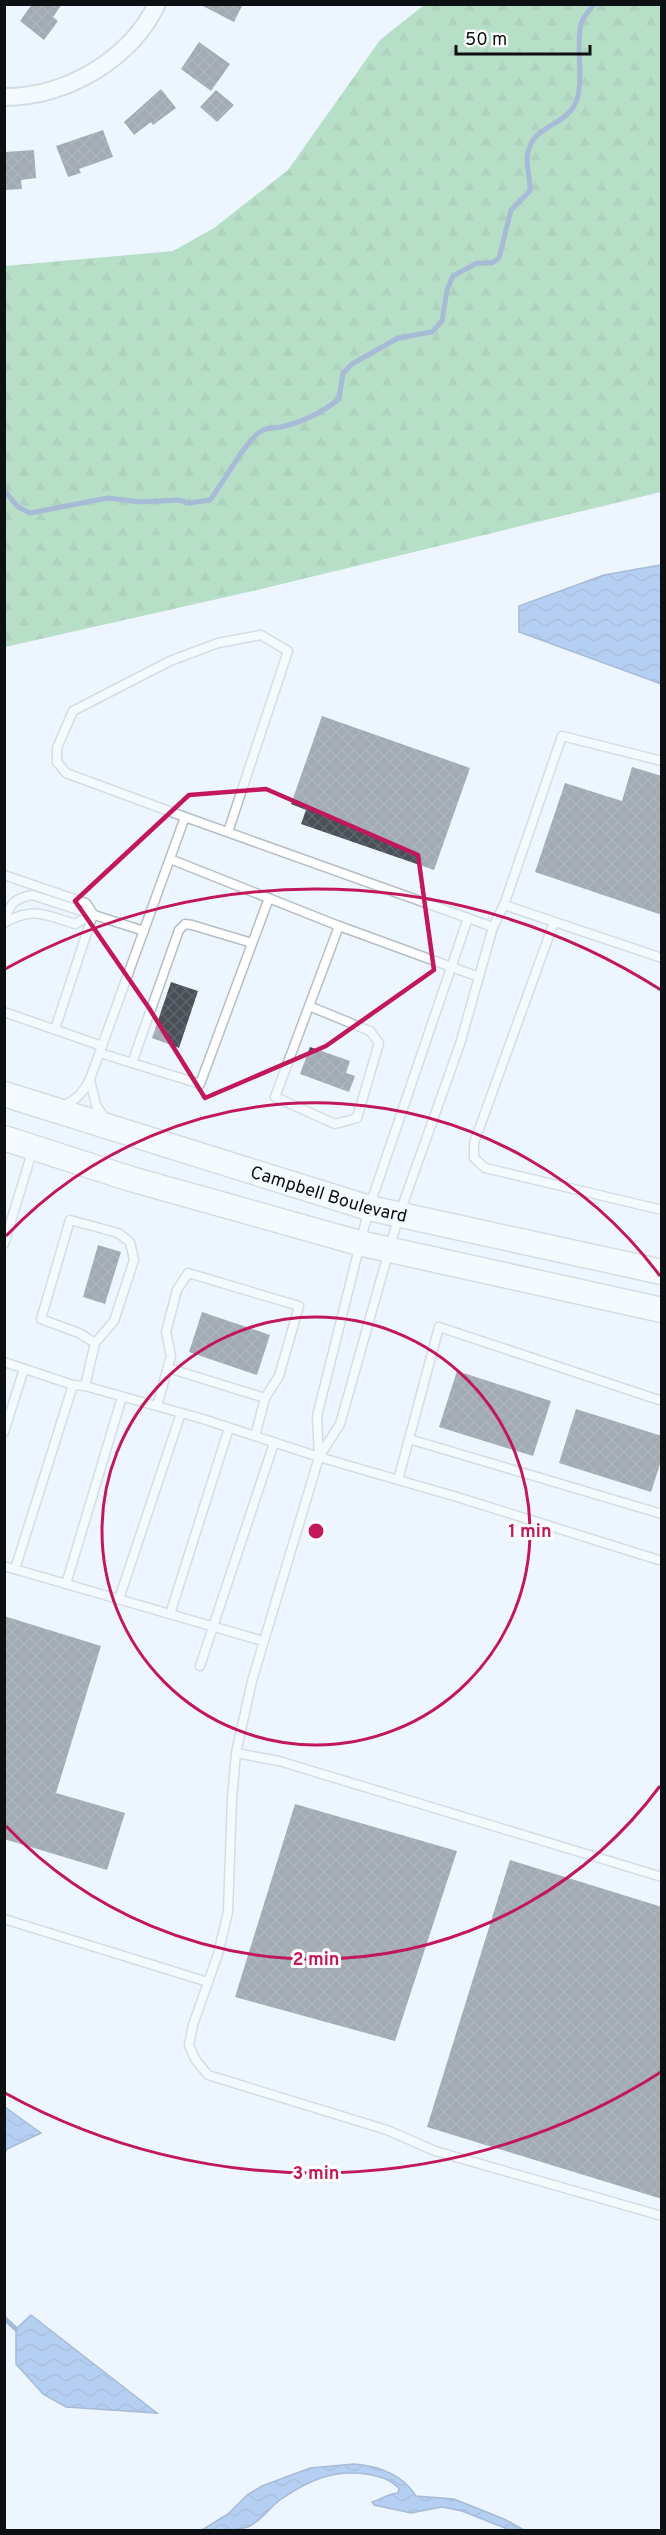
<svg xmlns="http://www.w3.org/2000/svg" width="666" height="2535" font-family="Overpass,sans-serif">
  <defs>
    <pattern id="forest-firs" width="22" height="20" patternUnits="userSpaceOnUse" patternTransform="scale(1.5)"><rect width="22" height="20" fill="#75c286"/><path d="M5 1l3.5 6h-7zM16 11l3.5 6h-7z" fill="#64a673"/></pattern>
    <pattern id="water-waves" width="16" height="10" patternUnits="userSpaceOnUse" patternTransform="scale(1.5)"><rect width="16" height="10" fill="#709fe5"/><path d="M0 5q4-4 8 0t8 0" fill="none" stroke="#5a80b8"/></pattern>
    <pattern id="building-cross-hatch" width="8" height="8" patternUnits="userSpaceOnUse" patternTransform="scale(1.5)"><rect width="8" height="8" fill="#495057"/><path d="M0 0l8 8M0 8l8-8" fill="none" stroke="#5f656a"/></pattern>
  </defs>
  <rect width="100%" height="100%" fill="#edf6fe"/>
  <polygon fill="url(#forest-firs)" points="424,5 661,5 661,492 257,590 5,647 5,266 173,251 214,228 288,170 380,40"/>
  <g fill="url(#water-waves)" stroke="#5274a6" stroke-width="1.5">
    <polygon points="661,565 661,684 519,632 519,606 604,575"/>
    <polygon points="5,2107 41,2133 7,2149 5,2153"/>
    <polygon points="31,2315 157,2413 66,2407 43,2394 16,2364 16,2329"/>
    <path d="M354,2464C379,2466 402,2474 416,2496L454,2499L504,2519L524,2530H510L462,2511L442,2507L411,2513L374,2505L372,2502C382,2499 387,2494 398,2493L399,2488C389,2478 380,2477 366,2474C333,2469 307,2481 280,2500C270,2507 259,2523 248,2527C234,2531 218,2531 202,2530L228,2514L247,2495L262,2486L310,2468Z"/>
  </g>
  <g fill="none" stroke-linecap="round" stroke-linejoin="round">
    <g stroke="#5274a6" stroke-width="5">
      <path d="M4,490L18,507L30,513L108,498L141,502L178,500L189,503L210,500C223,484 247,437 263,430C268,428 275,428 281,427C302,422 323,412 339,399L343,373L352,364L398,338L432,332L442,321L447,290L453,276L477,263H492L499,258L511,210L530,191C531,176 523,161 530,146C538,126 564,124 574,106C586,86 575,47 581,24C583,17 590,10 594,4"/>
      <polyline points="4,2318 16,2329"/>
    </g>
  </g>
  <g fill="url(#building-cross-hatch)">
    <polygon points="32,4 62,4 53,17 58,21 44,40 20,21"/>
    <polygon points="199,4 243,4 234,22"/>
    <polygon points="199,42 230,64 211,91 181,69"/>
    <polygon points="161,89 176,108 153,125 151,122 134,135 124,122"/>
    <polygon points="216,90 234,105 217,122 200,107"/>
    <polygon points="103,130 113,157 79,169 81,173 68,177 56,146"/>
    <polygon points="34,150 36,178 21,180 22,189 5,190 4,152"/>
    <polygon points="322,716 470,768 434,870 301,824 306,810 291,804"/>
    <polygon points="632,767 662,776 662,915 535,872 565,783 622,801"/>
    <polygon points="171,982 198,991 179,1048 152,1038"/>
    <polygon points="310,1047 350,1061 346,1073 355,1076 349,1092 300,1074"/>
    <polygon points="98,1245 121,1252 105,1304 83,1297"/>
    <polygon points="202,1312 270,1335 257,1375 189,1352"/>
    <polygon points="457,1371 551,1401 533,1456 439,1427"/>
    <polygon points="576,1409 662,1436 662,1458 651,1492 559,1463"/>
    <polygon points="4,1616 101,1646 56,1793 125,1813 107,1870 4,1839"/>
    <polygon points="295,1804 457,1851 395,2041 235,1997"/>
    <polygon points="510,1860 662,1907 662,2199 427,2127"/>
  </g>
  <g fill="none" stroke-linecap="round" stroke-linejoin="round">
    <g stroke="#b5bec6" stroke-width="11">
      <g id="lane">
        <polyline points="185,817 66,773 57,762 57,748 73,711 170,661 218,643 261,635 288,651 228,832"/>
        <polyline points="170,859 339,926 479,977"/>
        <polyline points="4,875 86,903 93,914"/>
        <polyline points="504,905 662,958"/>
        <path d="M4,921C10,904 13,899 32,895L144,931"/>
        <polyline points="554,922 474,1143 474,1158 485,1168 662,1210"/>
        <path d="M4,923C33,906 46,915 75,924L93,914"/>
        <polyline points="493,927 460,1044 399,1215 340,1424 319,1457 252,1681 236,1753 232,1799 228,1912 218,1954 193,2025 189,2045 195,2059 208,2075 387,2130 435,2151 662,2216"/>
        <polyline points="309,1006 370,1031 379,1043 357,1118 335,1124 275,1097 339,926"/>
        <polyline points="4,1012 102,1046"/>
        <polyline points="55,1029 93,914"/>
        <polyline points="100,1053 200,1084 269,898"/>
        <polyline points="132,1063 179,930 185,924 192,925 252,943"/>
        <polyline points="90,1080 96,1105 106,1120"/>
        <path d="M62,1106C76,1101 84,1092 90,1079L185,817L493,927L504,905L562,736L662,761"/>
        <polyline points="4,1244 33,1149"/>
        <polyline points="4,1362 73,1385 85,1386 203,1419 319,1457 457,1497 662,1561"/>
        <polyline points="168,1368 265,1398"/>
        <polyline points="85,1386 95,1343 114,1321 134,1260 130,1242 118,1233 70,1220 41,1319 79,1333 95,1343"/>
        <polyline points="157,1406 171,1356 166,1332 177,1290 188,1273 299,1306 279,1376 265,1398 255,1436"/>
        <polyline points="4,1432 24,1369"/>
        <polyline points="409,1439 662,1514"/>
        <polyline points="319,1457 317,1416 369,1208 468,918"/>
        <polyline points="398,1480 439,1327 662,1401"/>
        <polyline points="4,1566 263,1641"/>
        <polyline points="15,1569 73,1385"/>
        <polyline points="66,1584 122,1397"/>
        <polyline points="119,1599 181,1413"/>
        <polyline points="170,1614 229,1428"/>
        <polyline points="200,1666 274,1443"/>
        <polyline points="236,1753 279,1761 662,1877"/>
        <polyline points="4,1919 208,1982"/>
      </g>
    </g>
    <g stroke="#b5bec6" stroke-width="20">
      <path id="street" d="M4,97C66,97 130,60 157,4"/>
    </g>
    <g stroke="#b5bec6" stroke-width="27">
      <g id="secondary">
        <path id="s1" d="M4,1094L369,1208L662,1272"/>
        <polyline points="4,1138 131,1179 359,1243 662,1310"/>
      </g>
    </g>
    <use href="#lane" stroke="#fff" stroke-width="8"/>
    <use href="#street" stroke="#fff" stroke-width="16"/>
    <use href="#secondary" stroke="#fff" stroke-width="24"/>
  </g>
  <path d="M0 0H666V2535H0ZM266,789L418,855L434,970L326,1046L205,1098L149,1008L75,901L189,795Z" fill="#edf6fe" fill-opacity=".55" fill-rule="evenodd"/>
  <path fill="none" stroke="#c2185b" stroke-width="4.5" stroke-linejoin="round" d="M266,789L418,855L434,970L326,1046L205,1098L149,1008L75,901L189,795Z"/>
  <g fill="none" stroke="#c2185b" stroke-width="3">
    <circle cx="316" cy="1531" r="214"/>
    <path d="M660 1786A428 428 0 0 1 6 1826M6 1236A428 428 0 0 1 660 1276"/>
    <path d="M661 2072A642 642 0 0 1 5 2093M5 969A642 642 0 0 1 661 990"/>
  </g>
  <g text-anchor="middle" stroke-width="6" stroke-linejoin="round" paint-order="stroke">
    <g font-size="18" fill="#0d1012" stroke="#fff">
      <text dy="6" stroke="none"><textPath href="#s1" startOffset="340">Campbell Boulevard</textPath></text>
    </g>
  </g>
  <circle cx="316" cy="1531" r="9" fill="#c2185b" stroke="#fff" stroke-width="3"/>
  <g font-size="18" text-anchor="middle" font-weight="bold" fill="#c2185b" stroke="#fff" stroke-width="6" stroke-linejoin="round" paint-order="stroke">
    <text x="530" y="1537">1 min</text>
    <text x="316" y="1965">2 min</text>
    <text x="316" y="2179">3 min</text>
  </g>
  <rect width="666" height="2535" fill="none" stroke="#0d1012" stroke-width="12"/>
  <path d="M456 45v9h134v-9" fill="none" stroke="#0d1012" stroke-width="3"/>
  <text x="465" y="45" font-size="18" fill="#0d1012" stroke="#ffffff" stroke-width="4.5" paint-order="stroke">50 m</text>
</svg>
